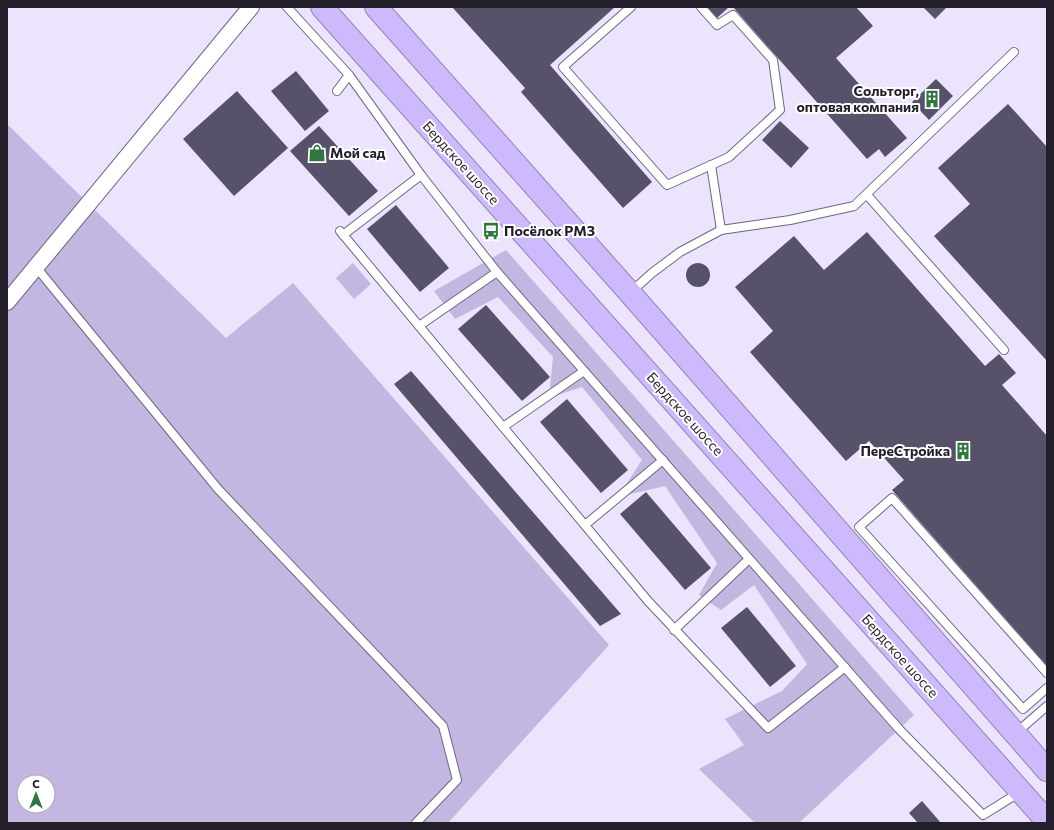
<svg xmlns="http://www.w3.org/2000/svg" width="1054" height="830" font-family="Commissioner,sans-serif">
  <rect width="100%" height="100%" fill="#ebe4fc"/>
  <g fill="#c3b6e0" fill-rule="evenodd">
    <path d="M7,124L226,338L293,283L609,645L448,823H7ZM24,782H48V806H24Z"/>
    <polygon points="506,250 914,715 799,823 755,823 699,769 744,745 725,719 782,691 807,664 754,585 721,610 699,595 717,563 665,486 618,497 642,460 582,387 549,398 553,357 498,297 455,319 434,291"/>
    <polygon points="353,263 371,284 354,299 336,278"/>
  </g>
  <g fill="#58516a">
    <polygon points="452,7 615,7 550,65 652,182 623,208 521,92 525,88"/>
    <polygon points="707,7 729,7 717,18"/>
    <polygon points="733,7 856,7 873,26 836,58 907,138 885,157 879,149 867,159"/>
    <polygon points="923,7 947,7 935,19"/>
    <polygon points="296,71 329,111 305,131 271,91"/>
    <polygon points="936,79 953,96 929,120 912,102"/>
    <polygon points="237,91 288,148 234,196 183,139"/>
    <polygon points="1008,104 1047,147 1047,361 934,236 970,204 938,168"/>
    <polygon points="780,121 809,148 791,168 762,140"/>
    <polygon points="319,126 378,191 349,216 290,151"/>
    <polygon points="396,205 449,268 420,292 367,229"/>
    <polygon points="867,232 985,366 999,354 1016,373 1002,385 1047,436 1047,666 892,490 904,480 869,441 846,461 750,352 773,331 735,287 794,236 824,270"/>
    <circle cx="698" cy="275" r="12"/>
    <polygon points="486,305 550,377 522,401 458,329"/>
    <polygon points="411,371 621,614 600,626 394,384"/>
    <polygon points="567,399 628,470 601,493 540,422"/>
    <polygon points="646,492 711,568 685,590 620,514"/>
    <polygon points="747,607 796,666 770,687 721,628"/>
    <polygon points="922,801 941,823 918,823 909,813"/>
  </g>
  <g fill="none" stroke-linecap="round" stroke-linejoin="round">
    <g stroke="#6e6680" stroke-width="10">
      <g id="lane">
        <polyline points="287,7 349,75 421,175 497,272 899,729 983,815 1020,792"/>
        <polyline points="631,7 563,67 667,185 729,157 780,110 773,60 733,15 717,25 701,7"/>
        <polyline points="337,91 349,75"/>
        <polyline points="711,165 721,230"/>
        <polyline points="867,195 1004,350"/>
        <polyline points="340,231 648,601 768,728 845,667"/>
        <polyline points="343,235 421,175"/>
        <polyline points="36,267 218,489 443,726 457,780 416,823"/>
        <polyline points="631,292 652,273 680,252 721,230 790,220 854,206 1014,52"/>
        <polyline points="419,326 497,272"/>
        <polyline points="503,427 584,371"/>
        <polyline points="585,525 663,460"/>
        <polyline points="674,630 749,559"/>
        <polyline points="1047,673 892,498 859,527 1023,709 1047,688"/>
        <polyline points="1016,733 1047,706"/>
      </g>
    </g>
    <g stroke="#6e6680" stroke-width="18">
      <polyline id="street" points="7,302 251,7"/>
    </g>
    <g stroke="#9283b3" stroke-width="24">
      <g id="highway">
        <polyline points="322,7 1047,821"/>
        <polyline points="376,7 630,293 1047,770"/>
      </g>
    </g>
    <use href="#lane" stroke="#fff" stroke-width="8"/>
    <use href="#street" stroke="#fff" stroke-width="16"/>
    <use href="#highway" stroke="#cfb9fd" stroke-width="22"/>
  </g>
  <defs>
    <g id="building-bare" transform="scale(1.38)"><path d="M-4-6H4V6H1V3H-1V6H-4ZM-2.5-4.3h1.7v1.8h-1.7ZM.8-4.3h1.7v1.8H.8ZM-2.5-1h1.7V.8h-1.7ZM.8-1h1.7V.8H.8Z" fill="#307641" stroke="#fff" stroke-width="2.5" paint-order="stroke"/></g>
    <g id="shop-bare" transform="scale(1.38)"><path d="M-5-2.5h2.3a2.7 3.5 0 0 1 5.4 0H5L5.5 6h-11ZM-1.5-2.5h3a1.5 2.3 0 0 0-3 0Z" fill="#307641" stroke="#fff" stroke-width="2.5" paint-order="stroke"/></g>
    <g id="bus-bare" transform="scale(1.38)"><path d="M-5-6H5V4H4V6H2V4H-2V6H-4V4H-5ZM-3.5-4V0h7V-4ZM-3.5 1.2v1.5H-2V1.2ZM2 1.2v1.5H3.5V1.2Z" fill="#307641" stroke="#fff" stroke-width="2.5" paint-order="stroke"/></g>
  </defs>
  <g fill-rule="evenodd">
    <use href="#building-bare" x="932" y="99"/>
    <use href="#shop-bare" x="317" y="153"/>
    <use href="#bus-bare" x="491" y="231"/>
    <use href="#building-bare" x="963" y="451"/>
  </g>
  <g text-anchor="middle" stroke-width="4" stroke-linejoin="round" paint-order="stroke">
    <g font-size="14" font-weight="bold" fill="#221f2a" stroke="#fff" text-anchor="end">
      <text x="919" y="96">Сольторг,<tspan x="919" dy="16">оптовая компания</tspan></text>
      <text x="330" y="158" text-anchor="start">Мой сад</text>
      <text x="504" y="236" text-anchor="start">Посёлок РМЗ</text>
      <text x="950" y="456">ПереСтройка</text>
    </g>
    <g font-size="14" fill="#221f2a" stroke="#fff">
      <text transform="translate(461 163) rotate(48)" y="5">Бердское шоссе</text>
      <text transform="translate(685 414) rotate(48)" y="5">Бердское шоссе</text>
      <text transform="translate(900 656) rotate(48)" y="5">Бердское шоссе</text>
    </g>
  </g>
  <rect width="1054" height="830" fill="none" stroke="#221f2a" stroke-width="16"/>
  <g transform="translate(36 794)"><circle r="19" fill="#ffffff" stroke="#a7a5aa"/>
  <path d="M0-3L7 15L0 10L-7 15Z" fill="#307641"/>
  <text y="-6" font-size="11" font-weight="bold" text-anchor="middle" fill="#221f2a">С</text>
  </g>
</svg>
